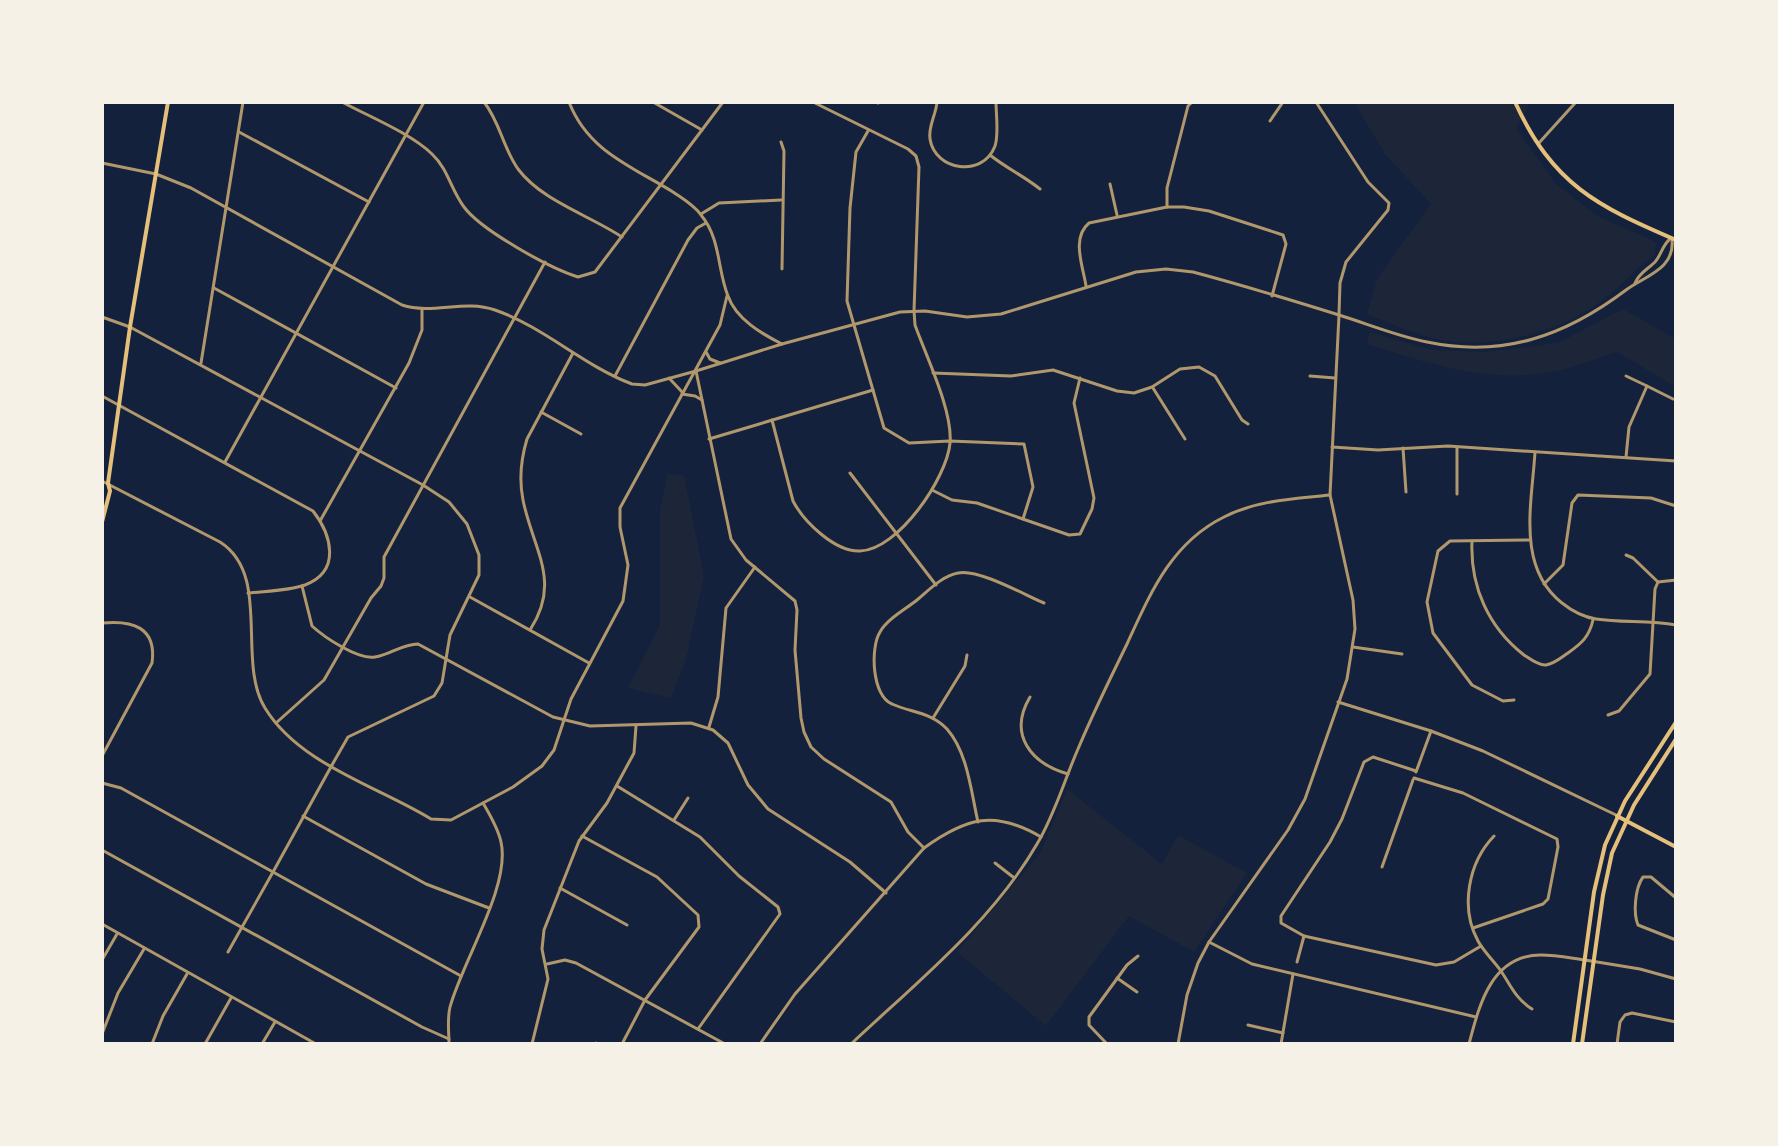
<svg xmlns="http://www.w3.org/2000/svg" width="1778" height="1146" font-family="'Space Grotesk',sans-serif">
  <rect width="100%" height="100%" fill="#14213d"/>
  <g fill="#1d2539">
    <path d="M1354,102H1531L1516,128L1556,184L1597,216L1652,240L1656,243L1655,255C1636,268 1621,286 1603,300C1563,330 1505,346 1456,342C1425,339 1395,325 1367,314L1377,279L1431,204L1385,154Z"/>
    <path d="M1623,309L1676,339V387L1617,352C1593,359 1569,370 1545,373C1483,383 1425,362 1367,344L1370,332L1432,350L1484,352L1558,343Z"/>
    <polygon points="668,474 684,475 704,576 686,659 671,698 628,688 660,625 660,510"/>
    <polygon points="1067,789 1162,864 1178,835 1247,873 1194,952 1129,916 1046,1026 957,952 1041,852"/>
  </g>
  <g fill="none" stroke-linecap="round" stroke-linejoin="round">
    <g stroke="#b1986c" stroke-width="3">
      <path d="M484,102C500,122 503,148 518,169C542,201 589,215 622,237"/>
      <polyline points="653,102 702,130"/>
      <path d="M937,102C936,115 928,126 930,139C935,171 983,178 995,146C999,134 996,115 996,102"/>
      <polyline points="1316,102 1368,182 1389,203 1388,210 1346,262 1340,283 1339,314"/>
      <polyline points="878,103 878,102"/>
      <polyline points="1270,121 1283,102"/>
      <polyline points="868,131 856,152 850,208 847,301 884,428 909,443 950,441 1024,444 1033,487 1023,519"/>
      <polyline points="239,132 369,202"/>
      <polyline points="781,142 784,151 782,269"/>
      <polyline points="1538,144 1576,102"/>
      <path d="M990,155C1006,168 1024,176 1040,189"/>
      <path d="M102,163L156,174L191,188L402,305C433,315 464,299 495,310C544,327 584,366 632,384L645,385L696,371L731,539L746,560L795,601L797,610L795,650L801,718L804,732L811,747L824,759L891,802L908,832L924,848"/>
      <polyline points="1110,184 1117,215"/>
      <polyline points="1167,207 1167,188 1188,106 1192,102"/>
      <polyline points="701,214 719,203 781,200"/>
      <path d="M1086,286C1083,266 1071,238 1089,223L1167,207H1184L1209,211L1283,235L1286,244L1272,296"/>
      <polyline points="214,288 396,388"/>
      <polyline points="102,317 130,327 423,485 449,502 467,524 479,555 479,575 450,635 442,683 434,696 348,737 332,765"/>
      <polyline points="201,363 243,102"/>
      <polyline points="933,373 1011,376 1053,370 1117,391 1134,393 1152,387 1180,369 1199,367 1215,376 1242,420 1248,424"/>
      <polyline points="615,376 688,240 697,228 706,223"/>
      <polyline points="1310,376 1335,378"/>
      <polyline points="1626,376 1647,386"/>
      <polyline points="1153,388 1185,439"/>
      <path d="M102,396L313,511C331,534 342,571 305,585C288,591 266,591 248,593"/>
      <polyline points="541,412 581,434"/>
      <path d="M772,420L793,501C804,522 835,552 860,551C898,550 947,478 950,443C953,411 926,356 915,325L914,311"/>
      <polyline points="709,439 873,390"/>
      <polyline points="1403,448 1406,492"/>
      <polyline points="1457,448 1457,494"/>
      <path d="M1535,452C1532,503 1516,567 1562,603C1572,611 1583,617 1596,619C1622,623 1649,620 1676,625"/>
      <polyline points="1626,457 1629,427 1647,386 1673,399"/>
      <polyline points="225,462 424,102"/>
      <polyline points="850,473 936,585"/>
      <polyline points="932,490 952,500 977,503 1069,535 1080,534 1092,509 1094,498 1074,403 1080,378"/>
      <polyline points="320,521 409,363 422,330 422,310"/>
      <path d="M1472,541C1470,586 1488,627 1524,655C1530,659 1539,666 1546,665C1554,664 1562,657 1568,653C1582,643 1589,637 1593,620"/>
      <polyline points="1626,555 1633,558 1658,582"/>
      <polyline points="1658,582 1676,580"/>
      <polyline points="1544,584 1563,565 1572,503 1578,495 1651,498 1676,506"/>
      <path d="M302,586L312,626C324,637 358,660 375,657C390,655 402,644 418,644L553,717L590,726L691,723L713,730L728,743L748,785L768,809L850,862L886,893"/>
      <polyline points="470,597 589,663"/>
      <path d="M102,623C132,620 157,627 152,663L102,756"/>
      <path d="M530,630C562,581 533,550 523,500C519,480 521,459 527,439L573,353"/>
      <polyline points="1353,647 1402,654"/>
      <path d="M1030,697C1008,734 1030,763 1068,774"/>
      <polyline points="1514,700 1503,701 1472,685 1433,633 1427,602 1438,551 1450,541 1530,540"/>
      <polyline points="1608,715 1619,711 1650,674 1655,589 1658,582"/>
      <polyline points="933,718 965,666 967,655"/>
      <polyline points="276,723 324,680 371,598 381,586 384,578 384,557 545,262"/>
      <polyline points="709,727 718,697 726,608 755,567"/>
      <polyline points="1416,771 1373,757 1364,762 1342,819 1330,842 1281,916 1281,923 1304,936 1436,965 1454,962 1481,946"/>
      <polyline points="1416,772 1431,731"/>
      <polyline points="1414,778 1463,793 1557,839 1558,847 1548,899 1543,904 1473,928"/>
      <polyline points="617,786 700,837 739,876 778,907 780,914 698,1029"/>
      <polyline points="303,816 426,884 489,908"/>
      <polyline points="674,820 688,798"/>
      <path d="M978,822C971,792 968,753 947,729C931,712 912,713 892,704C872,696 870,648 880,632C887,619 906,609 917,600C929,590 942,576 958,573C977,568 1025,595 1044,603"/>
      <polyline points="582,836 657,877 698,915 699,927 645,1000 622,1044"/>
      <path d="M1494,836C1468,863 1460,908 1478,941C1484,952 1494,961 1501,971C1511,986 1516,999 1532,1009"/>
      <polyline points="102,850 422,1027 449,1039"/>
      <polyline points="995,863 1013,877"/>
      <polyline points="1382,867 1413,780"/>
      <polyline points="560,888 627,925"/>
      <path d="M1676,898L1651,877H1643C1635,888 1633,913 1638,925L1676,940"/>
      <polyline points="102,924 316,1044"/>
      <polyline points="1209,942 1252,964 1476,1017"/>
      <polyline points="228,952 273,872 461,976"/>
      <polyline points="102,960 117,934"/>
      <polyline points="1297,962 1304,936"/>
      <polyline points="547,964 565,960 576,963 725,1044"/>
      <polyline points="1117,978 1137,992"/>
      <polyline points="1248,1025 1283,1033"/>
      <polyline points="102,1034 118,993 144,949"/>
      <polyline points="596,1043 597,1044"/>
      <polyline points="152,1044 163,1016 187,974"/>
      <polyline points="205,1044 231,998"/>
      <polyline points="262,1044 275,1022"/>
      <polyline points="532,1044 548,979 542,949 544,930 579,841 607,803 634,753 636,726"/>
      <path d="M760,1044L795,994L924,848C967,817 995,810 1041,837"/>
      <polyline points="1107,1044 1089,1025 1089,1017 1127,965 1138,956"/>
      <polyline points="1281,1044 1293,974"/>
      <path d="M1469,1044C1479,1006 1491,955 1541,955C1556,955 1570,958 1585,960"/>
      <polyline points="1617,1044 1620,1022 1625,1015 1632,1013 1676,1022"/>
    </g>
    <g stroke="#b1986c" stroke-width="3">
      <path d="M342,102C370,117 410,133 432,154C448,169 451,190 464,207C481,230 549,268 578,277L595,272L723,102"/>
      <path d="M569,102C588,151 631,166 673,192C683,199 694,205 701,215C721,239 717,269 728,296C736,319 762,334 782,344"/>
      <polyline points="813,102 908,149 916,156 919,167 914,311"/>
      <path d="M1635,283C1640,272 1647,270 1655,262C1662,254 1662,245 1671,238"/>
      <polyline points="706,352 710,359 720,363"/>
      <path d="M696,371L782,344L900,312L925,311L967,317L1001,314L1136,272L1166,269L1193,272C1242,285 1291,300 1339,315C1368,324 1397,336 1427,342C1503,358 1565,336 1626,290C1645,276 1675,269 1672,240"/>
      <polyline points="669,378 683,393"/>
      <polyline points="682,394 695,396 702,400"/>
      <polyline points="1332,447 1378,450 1448,446 1676,461"/>
      <path d="M102,481L220,542C272,575 236,661 265,708C299,764 377,786 431,819L451,820L513,787L542,766L554,750L571,699L623,601L628,565L620,527V508L720,325L727,296"/>
      <polyline points="1338,702 1431,731 1483,751 1616,815"/>
      <polyline points="102,783 121,788 273,872 332,765"/>
      <polyline points="1585,960 1640,969 1676,979"/>
      <path d="M449,1044C449,1032 447,1019 450,1007C462,962 511,886 501,842C498,828 490,815 483,803"/>
      <path d="M851,1044C916,983 992,922 1037,844C1055,814 1064,781 1078,749C1093,713 1110,679 1127,644C1150,594 1171,543 1224,517C1257,500 1294,499 1330,495"/>
      <polyline points="1178,1044 1187,995 1198,963 1209,942 1288,830 1305,799 1347,679 1355,629 1353,600 1330,495 1339,315"/>
    </g>
    <g stroke="#e5c07b" stroke-width="4">
      <polyline points="102,522 110,491 108,483 130,327 168,102"/>
      <polyline points="1617,816 1676,847"/>
      <polyline points="1573,1044 1594,892 1605,845 1625,801 1676,722"/>
      <polyline points="1582,1044 1603,895 1612,853 1634,805 1676,739"/>
    </g>
    <path stroke="#e5c07b" stroke-width="4" d="M1515,102C1553,185 1597,206 1676,240"/>
  </g>
  <rect width="1778" height="1146" fill="none" stroke="#f6f1e7" stroke-width="208"/>
</svg>
